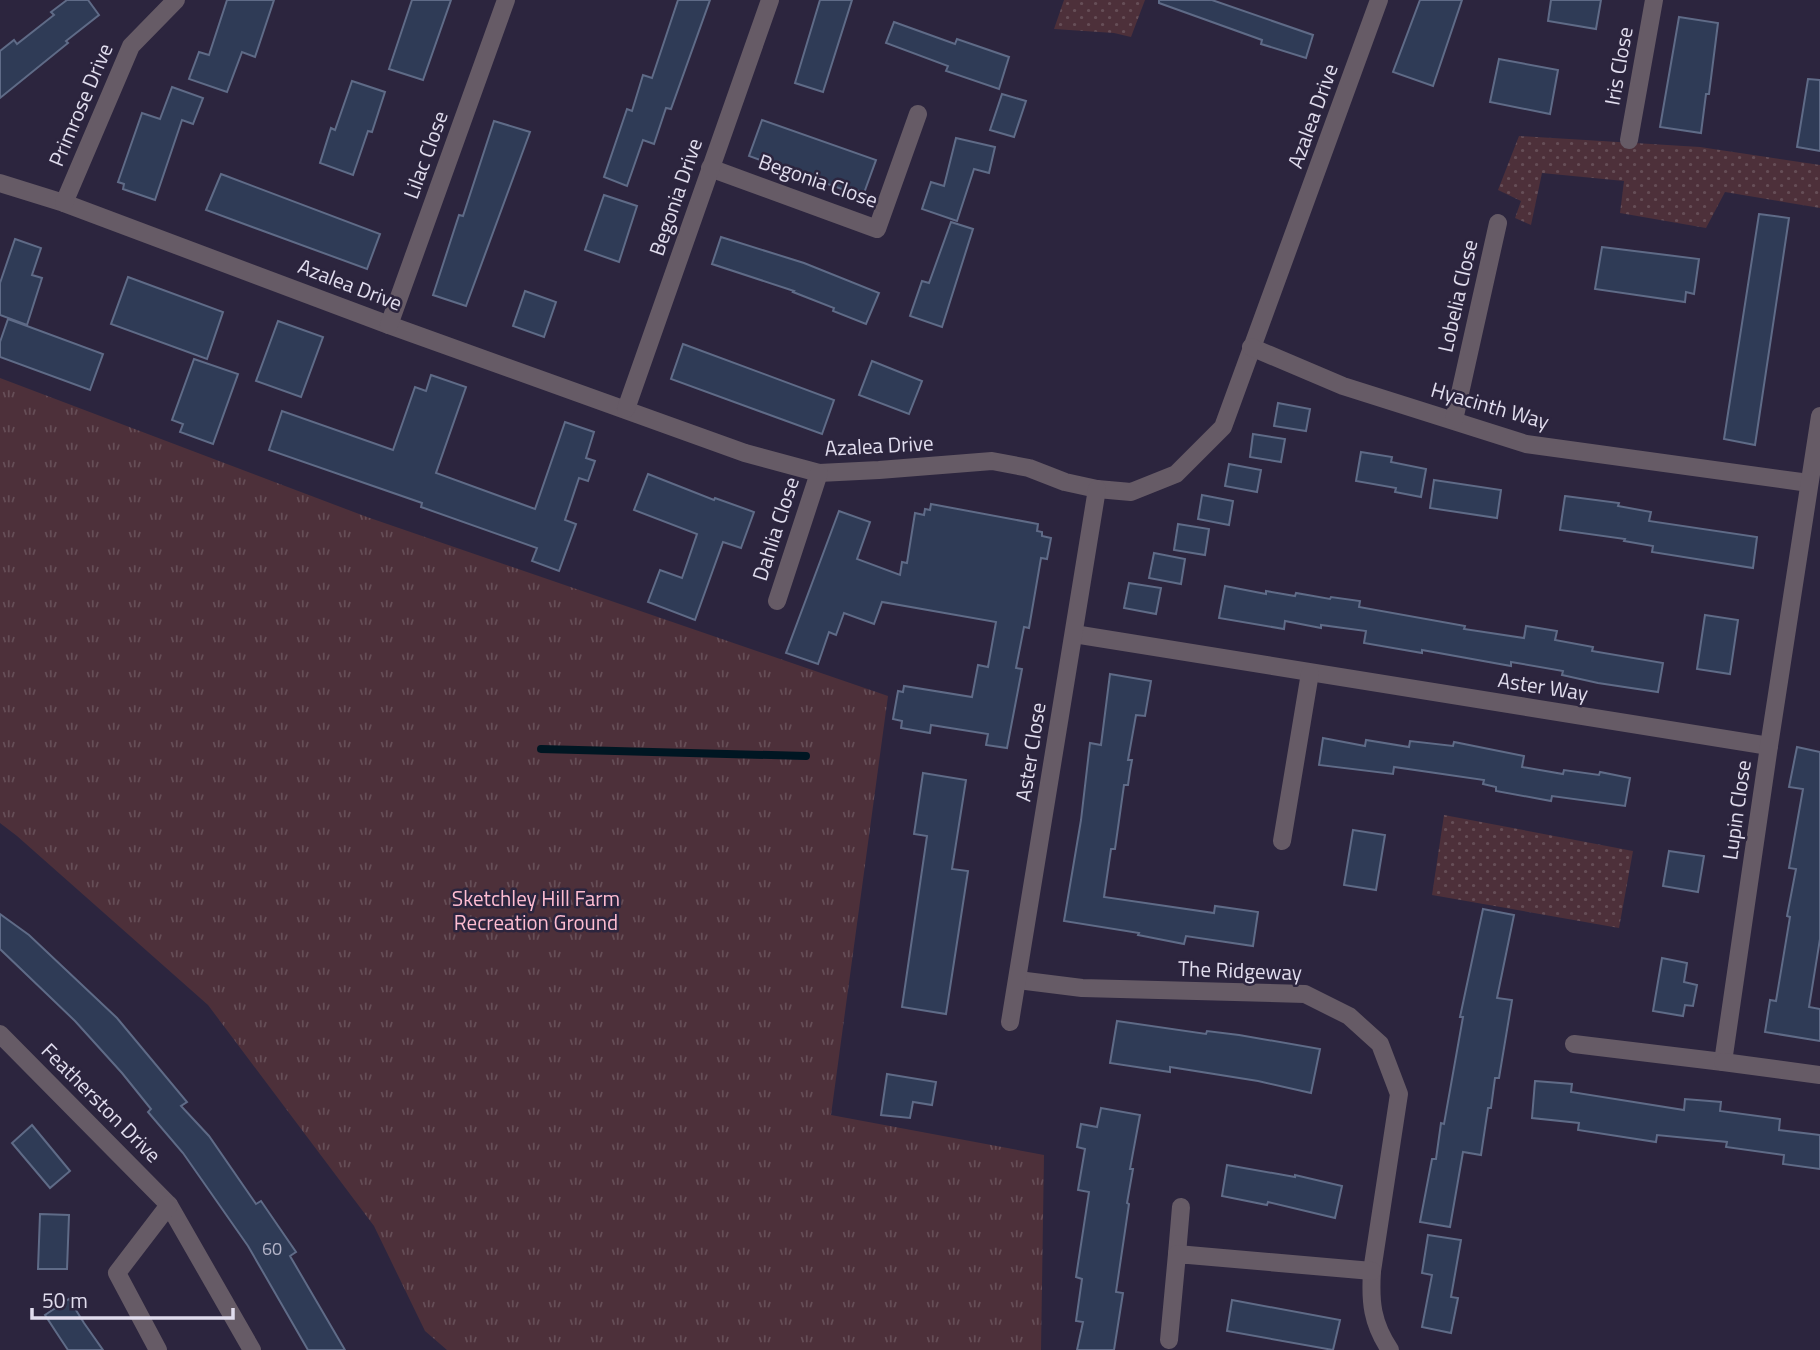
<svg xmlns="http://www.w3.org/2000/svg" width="1820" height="1350" font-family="'Titillium Web',sans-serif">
  <defs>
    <pattern id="grass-dots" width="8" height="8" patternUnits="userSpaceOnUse" patternTransform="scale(1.75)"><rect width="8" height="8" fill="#4d303a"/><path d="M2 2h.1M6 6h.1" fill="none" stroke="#664e57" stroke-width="1.8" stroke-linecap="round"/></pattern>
    <pattern id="park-tufts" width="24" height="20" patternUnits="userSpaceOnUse" patternTransform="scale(1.75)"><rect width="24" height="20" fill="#4d303a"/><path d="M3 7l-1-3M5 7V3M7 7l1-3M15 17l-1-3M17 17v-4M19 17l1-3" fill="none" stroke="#664e57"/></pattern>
  </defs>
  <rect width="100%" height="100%" fill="#2c253e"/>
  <g fill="url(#grass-dots)">
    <polygon points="1064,0 1145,0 1131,37 1114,33 1054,29"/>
    <polygon points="1519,136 1700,147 1820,165 1820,208 1725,192 1706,228 1620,213 1624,181 1542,173 1531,225 1515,218 1521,201 1498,190"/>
    <polygon points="1444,815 1633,851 1619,928 1432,895"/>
  </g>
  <polygon fill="url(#park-tufts)" points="0,378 367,517 888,696 831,1115 1044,1155 1041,1350 447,1350 425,1331 374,1226 208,1005 17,836 0,823"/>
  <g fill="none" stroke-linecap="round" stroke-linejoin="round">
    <polyline stroke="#001622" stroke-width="8" points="541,749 806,756"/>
  </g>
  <g fill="#2f3b56" stroke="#5f6b87" stroke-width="2">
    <polygon points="67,0 88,0 99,15 66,41 68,43 0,98 0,51 14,40 17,44 54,15 51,12"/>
    <polygon points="227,0 274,0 255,57 242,52 227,92 189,79 199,52 209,55"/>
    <polygon points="412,0 451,0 423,80 389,69"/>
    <polygon points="678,0 710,0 671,109 666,108 654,144 643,140 627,186 604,177 627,109 632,111 643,75 652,78"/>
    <polygon points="820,0 852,0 823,92 795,83"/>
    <polygon points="1159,0 1212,0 1313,35 1306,58 1261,44 1262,40 1159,3"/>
    <polygon points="1420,0 1462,0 1433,86 1393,72"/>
    <polygon points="1551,0 1601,0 1596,29 1548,21"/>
    <polygon points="1679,17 1718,23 1709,94 1706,94 1701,133 1660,127"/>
    <polygon points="894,22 955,44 957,39 1009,57 999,89 946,71 948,66 886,43"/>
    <polygon points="1499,59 1558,70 1550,114 1490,102"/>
    <polygon points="1808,79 1820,80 1820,151 1797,147"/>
    <polygon points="352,81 385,92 372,132 368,131 353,175 320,163 331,128 335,130"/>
    <polygon points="172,87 203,98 193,124 182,120 155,200 123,189 124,184 118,182 142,113 160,119"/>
    <polygon points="1002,94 1026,101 1014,137 990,130"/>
    <polygon points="762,120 876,160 864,193 851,188 850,192 749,156"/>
    <polygon points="494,121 530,132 466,306 433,295 459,215 463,216"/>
    <polygon points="956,138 995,147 989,173 974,169 957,221 922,209 931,182 944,186"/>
    <polygon points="221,174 380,234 367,269 206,210"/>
    <polygon points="604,195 637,206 619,262 585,250"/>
    <polygon points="1759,214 1789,218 1755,445 1724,439"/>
    <polygon points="951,222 973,229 942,327 910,316 922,281 929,283"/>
    <polygon points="721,237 804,263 879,293 866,324 833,311 834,308 793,292 794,291 712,264"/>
    <polygon points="15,239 41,248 32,275 42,278 27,325 0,315 0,283"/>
    <polygon points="1602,247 1699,259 1694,294 1686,292 1685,302 1595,289"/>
    <polygon points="128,277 223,312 207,359 111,324"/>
    <polygon points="525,291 556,302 544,337 513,326"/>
    <polygon points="8,319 103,354 90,390 0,357 0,342"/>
    <polygon points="278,321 323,337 301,397 256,381"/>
    <polygon points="683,344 834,400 822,434 671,379"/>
    <polygon points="194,359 238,374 213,444 180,432 183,424 172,420"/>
    <polygon points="872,361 922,381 909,414 859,395"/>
    <polygon points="431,375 466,387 436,473 535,509 565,422 594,432 586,458 595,461 588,481 579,478 565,520 576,524 559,571 532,561 537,548 421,507 422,503 269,450 282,411 393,450 415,387 426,391"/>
    <polygon points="1278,403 1310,409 1306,431 1274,426"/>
    <polygon points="1253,434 1285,439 1281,462 1250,457"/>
    <polygon points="1361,452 1392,457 1391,462 1426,469 1421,497 1395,492 1396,488 1356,481"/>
    <polygon points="1229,464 1261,470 1257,492 1225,486"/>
    <polygon points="648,474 714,500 715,498 754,512 741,548 723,542 695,620 648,602 660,570 682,578 697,534 634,510"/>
    <polygon points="1434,480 1501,490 1497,518 1430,508"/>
    <polygon points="1202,495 1233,501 1229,525 1198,519"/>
    <polygon points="1565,496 1619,503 1618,506 1651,512 1649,521 1757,537 1753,568 1652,552 1653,546 1624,541 1625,539 1560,530"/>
    <polygon points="931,504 1038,524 1037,531 1042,532 1042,536 1051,538 1047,559 1041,558 1029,628 1024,627 1016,668 1022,669 1007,748 986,745 988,734 931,725 930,733 901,728 902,721 893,719 898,691 903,692 904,686 972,697 978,665 988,667 996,622 882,602 874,624 844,613 836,635 829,632 818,664 786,653 839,511 870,522 857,559 900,575 902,562 907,563 915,513 924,515 925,509 930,510"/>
    <polygon points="1178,524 1209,529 1205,555 1174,550"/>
    <polygon points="1154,553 1185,559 1181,584 1149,578"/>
    <polygon points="1129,583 1161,588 1156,614 1124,608"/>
    <polygon points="1225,586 1266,594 1266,591 1295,596 1296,593 1330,599 1331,597 1360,601 1359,607 1465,626 1464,629 1524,638 1526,626 1557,631 1555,640 1593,647 1592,651 1663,663 1658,692 1598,683 1562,675 1563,671 1511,662 1511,666 1422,650 1422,653 1364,643 1366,631 1321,625 1321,628 1285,621 1284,629 1219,618"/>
    <polygon points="1705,615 1738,620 1730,674 1697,669"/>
    <polygon points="1110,674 1151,681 1145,716 1136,715 1128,760 1132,760 1130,771 1128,785 1124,785 1115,849 1111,849 1104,897 1214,913 1215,906 1258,912 1253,946 1186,936 1184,944 1138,935 1139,933 1064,921 1081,820 1090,743 1101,745"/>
    <polygon points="1323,738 1365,746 1366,740 1409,747 1410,741 1453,746 1454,742 1524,756 1522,767 1563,774 1564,770 1599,775 1600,772 1630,778 1625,806 1552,796 1551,801 1496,791 1496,787 1483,784 1484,780 1394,767 1393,774 1319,765"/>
    <polygon points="1797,747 1820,752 1820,939 1809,1007 1820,1009 1820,1041 1765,1032 1770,1000 1776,1001 1790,917 1787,916 1796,869 1789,868 1803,789 1789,787"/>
    <polygon points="923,773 966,780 952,869 968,871 946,1014 902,1007 927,836 914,834"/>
    <polygon points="1353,830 1385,835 1376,890 1344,885"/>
    <polygon points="1669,851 1704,856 1698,892 1663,886"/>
    <polygon points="1483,909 1514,915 1497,998 1512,1000 1499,1078 1495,1078 1491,1108 1488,1108 1481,1155 1463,1152 1450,1227 1420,1222 1432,1159 1436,1159 1441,1123 1444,1124 1463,1017 1460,1017"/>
    <polygon points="0,914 29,935 117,1018 187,1102 181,1106 209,1136 256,1204 261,1201 296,1252 290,1256 345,1350 308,1350 248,1246 183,1153 148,1112 151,1109 122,1073 75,1021 0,949"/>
    <polygon points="1662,958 1687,963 1684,982 1697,985 1693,1006 1685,1005 1683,1016 1653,1011"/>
    <polygon points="1117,1021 1206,1034 1207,1031 1239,1035 1320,1049 1311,1093 1258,1081 1170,1067 1170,1072 1110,1063"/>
    <polygon points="887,1074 936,1082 932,1105 913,1102 910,1118 881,1115"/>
    <polygon points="1535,1081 1572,1084 1571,1092 1684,1110 1685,1099 1721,1102 1720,1111 1780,1119 1779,1130 1820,1135 1820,1169 1783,1164 1784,1155 1726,1147 1727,1142 1657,1135 1656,1142 1578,1130 1579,1123 1532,1118"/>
    <polygon points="1101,1108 1140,1115 1130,1169 1133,1169 1127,1203 1129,1204 1116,1292 1123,1293 1114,1350 1077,1350 1083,1322 1076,1321 1082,1279 1076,1277 1089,1192 1078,1190 1085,1149 1077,1147 1081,1124 1097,1127"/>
    <polygon points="32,1125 70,1171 50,1188 12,1143"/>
    <polygon points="1227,1165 1295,1177 1295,1175 1342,1186 1335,1218 1268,1202 1267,1205 1222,1196"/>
    <polygon points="40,1214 69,1215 67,1269 38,1269"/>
    <polygon points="1428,1235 1461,1240 1451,1297 1458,1298 1451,1333 1422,1327 1432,1275 1422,1273"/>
    <polygon points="69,1299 84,1323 103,1350 68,1350 60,1338 45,1315"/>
    <polygon points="1232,1300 1340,1320 1333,1350 1227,1331"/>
  </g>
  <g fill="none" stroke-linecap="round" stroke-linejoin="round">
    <g stroke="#665b66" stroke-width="18">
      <polyline points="1629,140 1654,0"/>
      <polyline points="710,168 877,229 918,114"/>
      <polyline points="0,183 64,203 389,325 745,453 819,473 879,470 992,461 1029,468 1065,482 1097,489 1131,492 1176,474 1223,427 1379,0"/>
      <polyline points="64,203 131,46 176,0"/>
      <polyline points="389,325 506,0"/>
      <polyline points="1251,347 1343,386 1526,444 1809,483"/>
      <polyline points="626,409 770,0"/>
      <polyline points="1454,420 1498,223"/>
      <polyline points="777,601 819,473"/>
      <polyline points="1074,634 1769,746"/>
      <polyline points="1282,841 1310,673"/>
      <path d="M1018,980L1082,988L1305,994L1349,1016L1380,1044L1399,1094L1372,1271C1370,1302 1372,1323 1390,1350"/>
      <polyline points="1010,1022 1097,489"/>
      <polyline points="0,1034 169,1205 252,1350"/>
      <polyline points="1574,1044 1723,1062 1769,746 1820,416"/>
      <polyline points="1723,1062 1820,1075"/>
      <polyline points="1177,1254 1181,1207"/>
      <polyline points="1169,1340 1177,1254 1372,1271"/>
      <polyline points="158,1350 117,1273 169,1205"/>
    </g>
  </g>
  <g text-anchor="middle" stroke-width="5" stroke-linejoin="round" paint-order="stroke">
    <g font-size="18" fill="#b4b4c8">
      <text x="272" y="1255">60</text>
    </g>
    <g font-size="21" fill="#e1ddee" stroke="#2c253e">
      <text transform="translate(1619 66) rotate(-80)" y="7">Iris Close</text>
      <text transform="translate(81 105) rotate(-67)" y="7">Primrose Drive</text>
      <text transform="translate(1313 116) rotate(-70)" y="7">Azalea Drive</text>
      <text transform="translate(426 155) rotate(-70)" y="7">Lilac Close</text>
      <text transform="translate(818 181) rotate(19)" y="7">Begonia Close</text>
      <text transform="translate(676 197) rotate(-71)" y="7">Begonia Drive</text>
      <text transform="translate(350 285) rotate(21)" y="7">Azalea Drive</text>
      <text transform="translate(1458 296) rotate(-77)" y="7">Lobelia Close</text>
      <text transform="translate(1490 406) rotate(16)" y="7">Hyacinth Way</text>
      <text transform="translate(879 446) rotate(-3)" y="7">Azalea Drive</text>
      <text transform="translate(776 529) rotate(-72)" y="7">Dahlia Close</text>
      <text transform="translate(1543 687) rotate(9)" y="7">Aster Way</text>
      <text transform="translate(1031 752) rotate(-81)" y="7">Aster Close</text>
      <text transform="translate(1737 810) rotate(-82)" y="7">Lupin Close</text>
      <text transform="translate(1240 971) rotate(2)" y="7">The Ridgeway</text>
      <text transform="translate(101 1103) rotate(45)" y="7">Featherston Drive</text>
    </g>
    <g font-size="21" fill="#fdbcd1" stroke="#2c253e">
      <text x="536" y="906">Sketchley Hill Farm<tspan x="536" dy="24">Recreation Ground</tspan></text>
    </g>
  </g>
  <path d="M32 1308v10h201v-10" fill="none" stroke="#e1ddee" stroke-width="3.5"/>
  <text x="42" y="1308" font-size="21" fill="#e1ddee" stroke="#2c253e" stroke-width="5" paint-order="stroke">50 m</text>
</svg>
